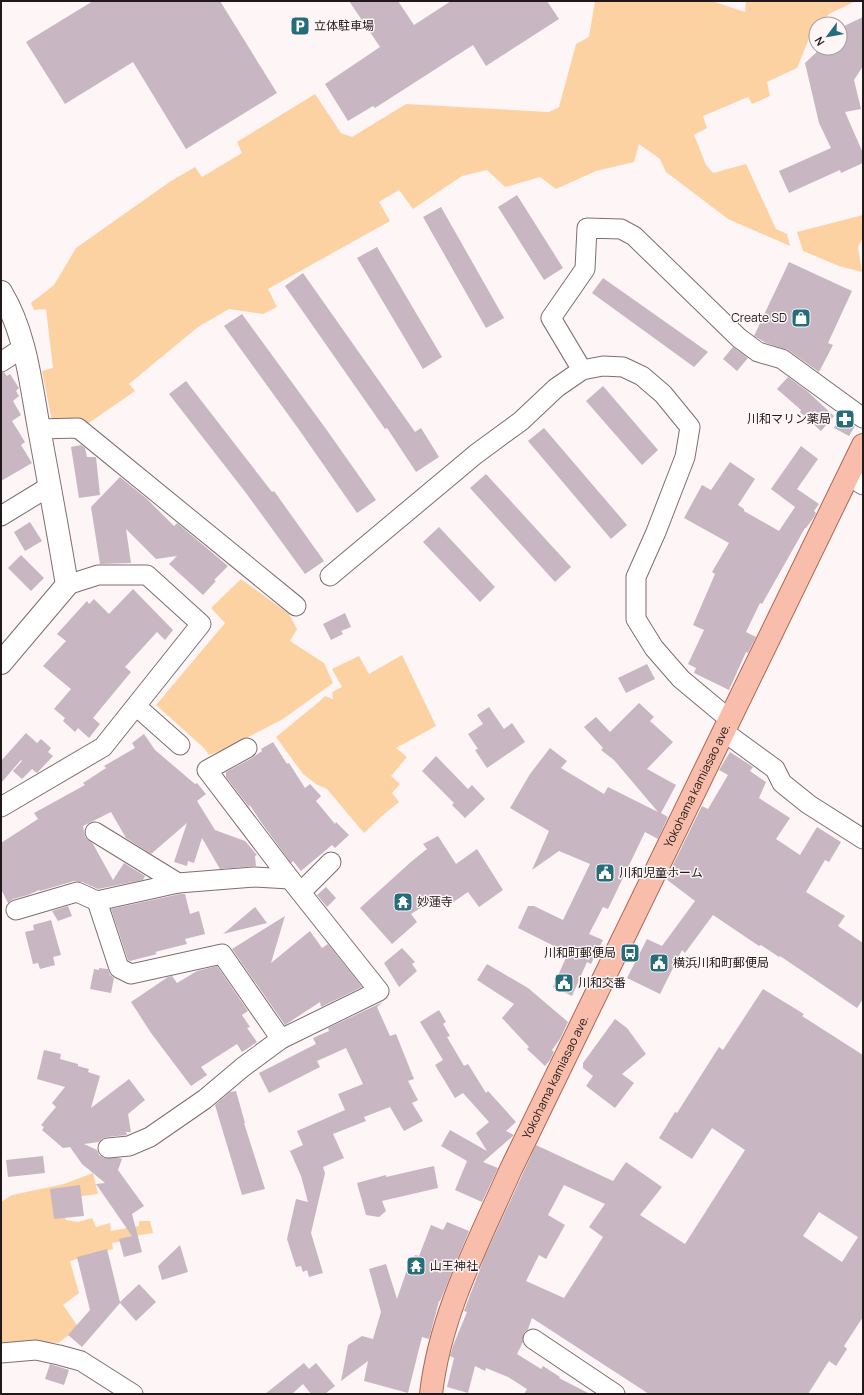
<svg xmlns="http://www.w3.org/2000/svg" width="864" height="1395" font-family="Manrope,'Noto Sans JP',sans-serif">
  <rect width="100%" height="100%" fill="#fdf5f6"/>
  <g fill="#fdd2a3">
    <polygon points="595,1 712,1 745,12 746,1 856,1 829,14 820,24 816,24 816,29 810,36 797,68 767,82 770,96 752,104 748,97 703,116 707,128 694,135 706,165 713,173 746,164 776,229 787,234 790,246 728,219 666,172 660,159 639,144 634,162 596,171 556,189 540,177 505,187 487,170 462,176 413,209 399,190 379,202 390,221 268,289 277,307 263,314 229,309 198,327 129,384 135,391 86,425 78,418 52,421 42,371 53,368 46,309 34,310 31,303 54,285 76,248 171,181 195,167 202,177 242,153 237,142 315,94 341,133 352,137 406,104 549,112 559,107 576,44 589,37"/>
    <polygon points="863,215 863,238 858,247 862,272 839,266 803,251 797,232"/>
    <polygon points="241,579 289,614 297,629 290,641 324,663 333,683 283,719 225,749 209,755 204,748 156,705 225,623 211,608"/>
    <polygon points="402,655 436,726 396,748 407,757 391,776 400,784 392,793 399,802 383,815 364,833 327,789 316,784 303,774 276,737 320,701 325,696 333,699 332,692 342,687 332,669 359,656 369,674"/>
    <polygon points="93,1173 98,1194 75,1197 59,1202 66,1220 78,1222 92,1218 96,1227 110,1223 111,1231 139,1226 139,1221 150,1221 153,1233 128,1237 129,1240 112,1243 113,1249 70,1261 79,1293 63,1305 79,1328 58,1343 41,1342 1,1346 1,1202 12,1195 64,1184"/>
  </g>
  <g fill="#c8b7c2" fill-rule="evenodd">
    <polygon points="93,1 220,1 277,93 186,149 133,62 65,104 26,42"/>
    <polygon points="349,1 398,1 414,25 451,1 547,1 559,19 486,66 473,45 375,108 373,106 348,121 325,84 380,47"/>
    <polygon points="863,17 863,66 854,80 861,109 845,112 863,153 863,163 841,173 840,170 789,193 779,171 831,148 819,123 805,63 821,48 840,48 840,28"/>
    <polygon points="517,195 563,268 544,280 498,207"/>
    <polygon points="441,207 504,318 486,328 423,217"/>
    <polygon points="377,247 442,357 423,369 357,258"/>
    <polygon points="789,262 852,291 828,343 833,345 819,372 788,350 766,343 754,336"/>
    <polygon points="303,273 415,432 421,428 439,457 416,472 387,428 385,429 285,286"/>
    <polygon points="603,278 708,352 694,367 592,293"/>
    <polygon points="242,314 326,429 376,500 357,513 300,431 224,326"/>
    <polygon points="733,347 748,358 737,371 723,359"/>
    <polygon points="4,372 7,376 10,374 19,388 16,391 19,396 13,401 21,415 12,421 25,442 21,445 32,463 1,481 1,373"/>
    <polygon points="788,377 807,391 834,416 821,431 800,412 801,410 777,389"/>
    <polygon points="186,381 272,492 274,491 324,561 305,574 246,493 169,394"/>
    <polygon points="603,386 658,450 642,465 586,401"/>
    <polygon points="841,416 855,426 849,436 834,428"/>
    <polygon points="544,428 627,525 611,539 528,441"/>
    <polygon points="81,445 85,448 87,457 96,457 100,495 79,498 71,447"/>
    <polygon points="801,446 818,459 797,489 819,504 814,511 816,513 814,517 806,528 805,528 762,604 760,603 746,632 756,637 748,653 746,652 729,690 694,673 696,668 688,664 704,630 693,625 715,574 712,572 729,543 684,518 702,485 711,490 730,462 755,479 738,505 744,509 744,511 779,531 795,507 771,489"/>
    <polygon points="486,474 571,567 555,582 470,488"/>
    <polygon points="120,477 147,499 174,526 177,523 228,566 214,580 216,581 203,595 169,564 177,556 156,559 126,529 131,563 100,564 91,507"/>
    <polygon points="30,522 42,541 25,551 14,532"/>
    <polygon points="439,527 495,587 480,602 423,542"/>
    <polygon points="21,555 44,578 31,591 8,568"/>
    <polygon points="133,589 173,630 165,640 157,632 125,667 131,672 93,718 100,724 89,738 78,728 75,732 63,721 65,718 54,709 71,689 43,666 66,641 57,634 87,601 89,604 94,599 109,614"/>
    <polygon points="345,613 351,627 341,631 343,634 331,640 323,624"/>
    <polygon points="647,664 655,679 626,693 618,678"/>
    <polygon points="639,703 654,717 650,721 673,742 647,769 676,785 661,813 668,817 658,839 645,832 608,909 603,907 589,934 603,940 591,964 587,962 572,996 553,987 568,953 518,928 528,906 534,906 563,920 590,864 559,851 532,870 549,831 510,808 530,774 550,748 567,761 561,768 604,794 608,787 658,812 614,760 601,750 603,748 584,727 596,717 610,732"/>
    <polygon points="489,707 504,729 512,723 525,742 487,768 475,750 478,749 468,734 483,724 477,715"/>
    <polygon points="26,733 37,743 41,739 51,748 48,752 53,756 37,773 32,769 22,779 13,771 22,761 21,760 1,783 1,761"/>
    <polygon points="144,734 155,750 195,784 197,783 206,794 197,801 215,830 245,841 257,855 255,856 256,866 220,869 202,838 194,863 188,861 187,866 174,862 187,823 151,854 126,838 111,812 83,826 85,837 93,844 113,880 124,863 145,876 143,880 98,889 82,882 74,881 40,891 39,890 28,895 13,899 8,903 1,889 1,843 38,819 34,813 85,785 83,783 106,768 104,766 135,748 132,743"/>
    <polygon points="273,742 287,764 289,763 305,788 310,784 321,796 316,801 335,824 336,822 349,835 335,848 332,845 301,871 293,861 291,863 261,822 249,804 250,808 226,777 226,772 252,758 262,751 261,749"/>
    <polygon points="730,752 753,767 750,771 766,782 759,798 790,818 776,839 800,855 817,827 841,842 829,862 825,860 806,892 845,916 838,926 863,943 863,999 857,1008 780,956 779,957 761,945 759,946 713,915 685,953 682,950 660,994 627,978 647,939 662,946 695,901 666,879 702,806 708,809 728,775 719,770"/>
    <polygon points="436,756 468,789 472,785 485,799 465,818 452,805 454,803 422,771"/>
    <polygon points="438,836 456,864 477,849 503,890 479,907 468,892 449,905 441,895 411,914 417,922 392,944 360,908 412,861 427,849 423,844"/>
    <polygon points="326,887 336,898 327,907 317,895"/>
    <polygon points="180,894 185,894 190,914 199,911 205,934 185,939 187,944 155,952 157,954 130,961 128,960 111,909"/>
    <polygon points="68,906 72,916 58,921 52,911"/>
    <polygon points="255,907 267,923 223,934"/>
    <polygon points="285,916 271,963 310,931 322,948 328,944 362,987 321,1007 320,1002 285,1025 232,949"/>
    <polygon points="51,920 61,955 53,957 55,965 40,969 38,963 33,964 25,932 34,930 33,925"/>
    <polygon points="402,948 415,962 412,964 417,971 399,987 384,963"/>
    <polygon points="487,964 528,988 568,1022 560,1039 552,1050 554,1052 550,1060 545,1066 527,1049 529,1047 502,1018 514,1004 477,980"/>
    <polygon points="217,966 248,1011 242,1015 250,1027 247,1028 257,1042 242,1052 237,1044 201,1067 207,1075 191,1086 151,1033 131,1002 168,977 172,976 177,983 197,971"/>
    <polygon points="99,968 108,969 110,975 114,978 111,993 90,989 94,969 99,970"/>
    <path d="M763,989L804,1014L802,1016L863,1055V1317L844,1346L847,1349L836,1366L829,1361L808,1394H649L532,1318L528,1329L524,1333L523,1342L517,1354L541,1369L543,1366L560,1377L559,1378L590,1394H524L527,1389L508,1377L486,1368L485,1371L475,1366L468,1393L447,1387L454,1358L450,1356L453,1346L467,1312L464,1311L485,1256L536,1145L613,1181L626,1162L662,1187L640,1215L685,1244L745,1150L712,1128L692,1159L659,1138L675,1112L677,1113L719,1047L723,1050ZM564,1185L605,1204L589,1227L603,1237L564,1298L526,1281L539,1255L546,1259L565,1225L548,1215ZM819,1212L858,1237L842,1262L803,1236Z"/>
    <polygon points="383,1002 377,1007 390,1036 396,1034 414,1079 408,1081 418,1100 412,1103 423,1121 404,1131 390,1107 364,1117 366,1121 333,1134 344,1158 323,1167 325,1173 311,1233 323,1273 309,1277 307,1270 303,1272 301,1266 296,1267 287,1239 296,1199 308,1202 301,1176 290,1151 303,1145 297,1131 345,1110 338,1094 363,1084 346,1048 317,1061 320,1067 269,1093 259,1073 316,1044 313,1038 329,1031 328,1028"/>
    <polygon points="439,1010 446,1022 443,1024 450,1036 447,1037 464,1066 468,1064 486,1093 488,1091 516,1122 506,1131 514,1135 483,1162 498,1168 482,1202 455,1190 467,1161 441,1146 450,1130 487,1151 476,1133 489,1122 463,1093 455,1098 435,1065 443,1060 420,1022"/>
    <polygon points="615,1019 627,1028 646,1054 622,1074 634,1083 615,1108 586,1086 593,1076 583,1068 583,1063"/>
    <polygon points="44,1050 61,1054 60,1059 78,1064 78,1066 89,1069 88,1072 100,1076 91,1108 129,1079 145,1100 128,1114 131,1132 126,1132 127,1135 107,1137 102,1139 99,1142 84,1144 97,1150 99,1155 104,1158 119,1158 122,1159 118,1170 144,1206 132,1214 142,1252 124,1257 119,1239 132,1236 96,1184 105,1183 82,1164 70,1147 63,1148 42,1130 44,1127 41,1125 56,1107 52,1103 65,1087 37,1079"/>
    <polygon points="236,1091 245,1123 244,1123 265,1189 242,1195 215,1105 230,1092"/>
    <polygon points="43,1156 45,1173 8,1177 6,1160"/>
    <polygon points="434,1166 438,1188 382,1201 386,1211 379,1217 366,1215 357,1183 386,1175 386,1177"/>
    <polygon points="80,1185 84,1216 54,1219 50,1189"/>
    <polygon points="447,1222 469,1231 440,1301 439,1301 429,1339 422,1337 408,1393 364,1381 368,1361 341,1381 348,1345 362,1336 373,1339 381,1312 369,1269 386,1264 397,1299 410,1261 413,1262 415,1255 419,1256 431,1225 443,1230"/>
    <polygon points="180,1245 188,1272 162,1280 158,1266"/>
    <polygon points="107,1249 120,1302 139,1284 156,1302 136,1321 120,1303 82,1347 68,1335 90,1310 77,1257"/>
    <polygon points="304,1363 309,1369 316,1363 335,1386 325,1394 311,1394 303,1384 292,1394 265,1394"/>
    <polygon points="50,1364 69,1370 64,1385 45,1379"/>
  </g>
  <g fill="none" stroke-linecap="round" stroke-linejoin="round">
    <g stroke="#806d6f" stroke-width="21">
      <g id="street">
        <polyline points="1,362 24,347"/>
        <polyline points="582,370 551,318 585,269 587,228 621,229 634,236 739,338 758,352 782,359 863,418"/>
        <polyline points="39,429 78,428 296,606"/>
        <polyline points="849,476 863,485"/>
        <polyline points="1,516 50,486"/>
        <polyline points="330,576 476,454 521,421 556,388 582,370 603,366 623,367 642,376 663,394 690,427 685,457 656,532 636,577 636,619 654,648 681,679 729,719"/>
        <polyline points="136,706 180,745"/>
        <polyline points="723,731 775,769 782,783 808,804 863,839"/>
        <polyline points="1,807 103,747 201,624 147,575 98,575 67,585"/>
        <polyline points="95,832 178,883"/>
        <polyline points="301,892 331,862"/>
        <polyline points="97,901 119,968 131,974 222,954 281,1039"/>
        <polyline points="16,910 77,892 97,901 178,883 254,877 290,879"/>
        <polyline points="108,1148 129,1146 150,1137 205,1099 243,1067 281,1039 379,991 290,879 207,770 247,748"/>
        <polyline points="533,1339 615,1394"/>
        <polyline points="1,1353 36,1350 59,1355 81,1361 133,1394"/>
      </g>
    </g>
    <g stroke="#806d6f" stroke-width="24">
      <path id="secondary" d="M1,292C25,332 30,378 38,423C48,477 58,531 67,585L1,663"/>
    </g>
    <g stroke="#aa6854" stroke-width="24">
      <g id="primary">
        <path id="s1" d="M431,1394C440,1314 479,1241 511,1169L863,445"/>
      </g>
    </g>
    <use href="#street" stroke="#fff" stroke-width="19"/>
    <use href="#secondary" stroke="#fff" stroke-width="22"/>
    <use href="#primary" stroke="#f9beab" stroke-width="22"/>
  </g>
  <defs>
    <g id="parking-square" transform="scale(1)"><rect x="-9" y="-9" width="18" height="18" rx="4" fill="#266d7b" stroke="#fdf5f6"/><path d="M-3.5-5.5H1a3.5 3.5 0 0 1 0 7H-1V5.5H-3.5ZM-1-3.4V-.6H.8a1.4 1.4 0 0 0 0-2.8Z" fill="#fff"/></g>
    <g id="shop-square" transform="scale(1)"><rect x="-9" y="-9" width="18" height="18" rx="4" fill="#266d7b" stroke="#fdf5f6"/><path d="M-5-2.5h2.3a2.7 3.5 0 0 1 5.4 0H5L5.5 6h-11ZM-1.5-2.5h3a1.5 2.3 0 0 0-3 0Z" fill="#fff"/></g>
    <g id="pharmacy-square" transform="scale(1)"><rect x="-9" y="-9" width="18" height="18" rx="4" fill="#266d7b" stroke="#fdf5f6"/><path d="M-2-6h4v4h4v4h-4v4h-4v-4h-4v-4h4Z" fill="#fff"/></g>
    <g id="civic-square" transform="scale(1)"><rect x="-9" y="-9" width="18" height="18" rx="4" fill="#266d7b" stroke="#fdf5f6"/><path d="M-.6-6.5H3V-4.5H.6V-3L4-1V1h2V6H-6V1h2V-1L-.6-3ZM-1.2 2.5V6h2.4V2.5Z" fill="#fff"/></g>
    <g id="temple-square" transform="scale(1)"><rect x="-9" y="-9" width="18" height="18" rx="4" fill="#266d7b" stroke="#fdf5f6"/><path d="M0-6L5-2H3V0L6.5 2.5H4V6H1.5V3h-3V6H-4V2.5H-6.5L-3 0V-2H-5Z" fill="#fff"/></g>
    <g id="bus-square" transform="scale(1)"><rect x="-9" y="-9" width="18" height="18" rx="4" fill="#266d7b" stroke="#fdf5f6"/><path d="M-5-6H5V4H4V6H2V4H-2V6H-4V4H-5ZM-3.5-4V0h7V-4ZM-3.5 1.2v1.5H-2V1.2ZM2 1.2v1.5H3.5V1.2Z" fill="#fff"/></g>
  </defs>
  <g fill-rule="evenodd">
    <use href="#parking-square" x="300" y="26"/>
    <use href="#shop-square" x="801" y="318"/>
    <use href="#pharmacy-square" x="845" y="419"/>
    <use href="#civic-square" x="605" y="873"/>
    <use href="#temple-square" x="403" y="902"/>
    <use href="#bus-square" x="630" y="953"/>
    <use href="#civic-square" x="659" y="963"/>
    <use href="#civic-square" x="564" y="983"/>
    <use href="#temple-square" x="416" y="1266"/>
  </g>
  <g text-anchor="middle" stroke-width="3" stroke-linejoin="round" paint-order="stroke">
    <g font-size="12" fill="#201819" stroke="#fdf5f6" text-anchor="start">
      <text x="314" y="30">立体駐車場</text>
      <text x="787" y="322" text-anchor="end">Create SD</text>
      <text x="831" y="423" text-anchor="end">川和マリン薬局</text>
      <text x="619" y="877">川和児童ホーム</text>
      <text x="417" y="906">妙蓮寺</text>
      <text x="616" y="957" text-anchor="end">川和町郵便局</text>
      <text x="673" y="967">横浜川和町郵便局</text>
      <text x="578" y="987">川和交番</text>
      <text x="430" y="1270">山王神社</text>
    </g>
    <g font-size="12" fill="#201819" stroke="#fdf5f6">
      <text dy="4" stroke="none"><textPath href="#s1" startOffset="666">Yokohama kamiasao ave.</textPath></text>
      <text dy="4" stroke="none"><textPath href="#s1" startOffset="342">Yokohama kamiasao ave.</textPath></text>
    </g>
  </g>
  <rect width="864" height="1395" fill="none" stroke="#201819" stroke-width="4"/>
  <g transform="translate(828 36) rotate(238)"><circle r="19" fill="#fdf5f6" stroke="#a59d9e"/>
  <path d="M0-3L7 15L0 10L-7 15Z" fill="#266d7b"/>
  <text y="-6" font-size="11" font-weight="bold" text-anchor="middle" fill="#201819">N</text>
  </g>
</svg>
